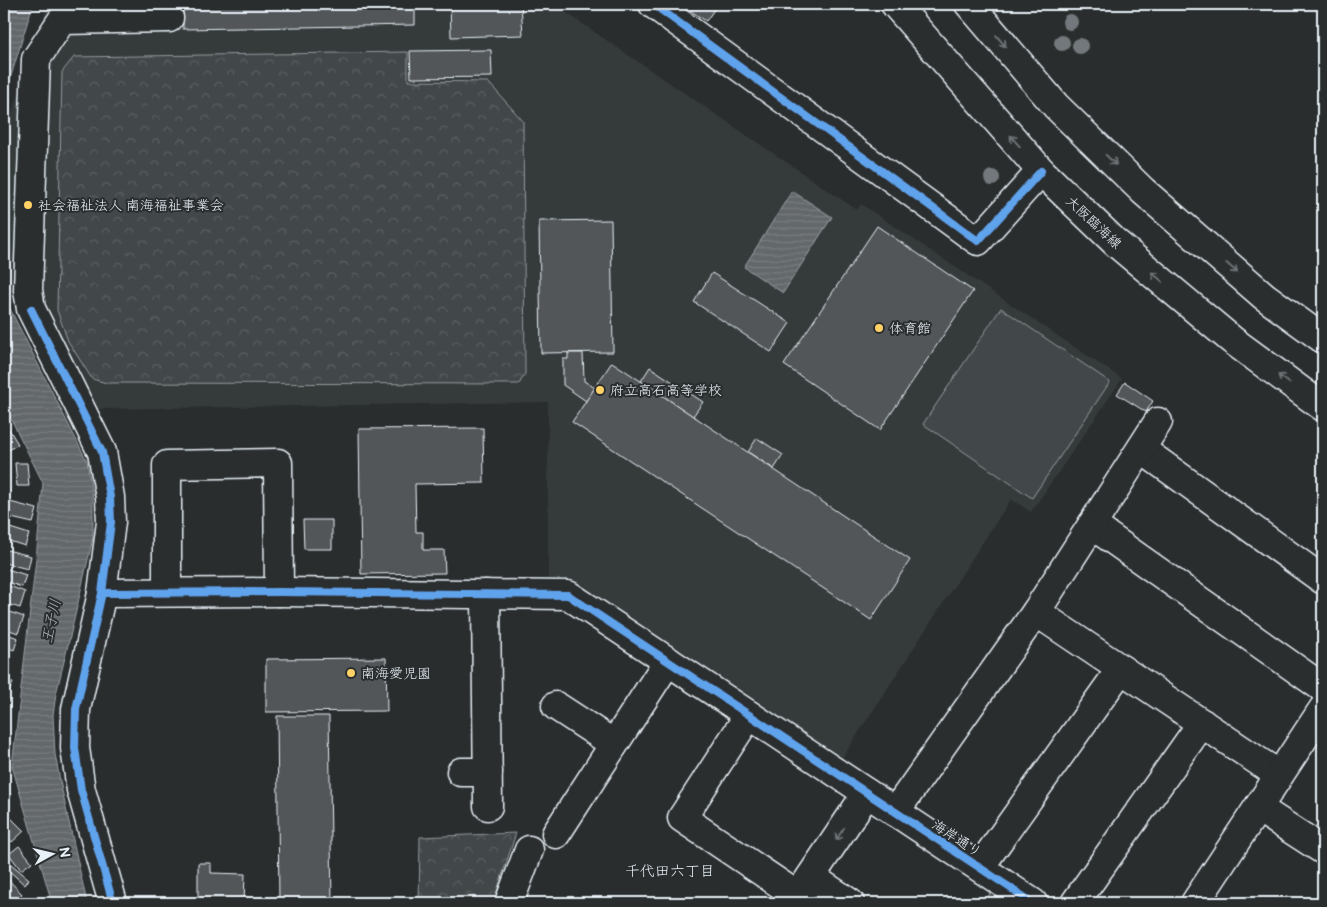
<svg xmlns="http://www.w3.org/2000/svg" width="1327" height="907" font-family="'Balsamiq Sans','Klee One',sans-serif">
  <defs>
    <pattern id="park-crowns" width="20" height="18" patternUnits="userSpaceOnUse" patternTransform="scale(1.25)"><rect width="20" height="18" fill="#424648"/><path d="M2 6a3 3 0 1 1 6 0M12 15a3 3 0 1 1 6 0" fill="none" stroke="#5d6163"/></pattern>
    <pattern id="water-rules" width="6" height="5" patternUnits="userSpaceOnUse" patternTransform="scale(1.25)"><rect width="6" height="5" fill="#63686b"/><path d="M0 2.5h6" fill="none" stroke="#797e81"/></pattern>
  </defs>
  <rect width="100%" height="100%" fill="#2a2d2e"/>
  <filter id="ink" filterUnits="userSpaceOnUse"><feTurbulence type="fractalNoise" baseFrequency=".02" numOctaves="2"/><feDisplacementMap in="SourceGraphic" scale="10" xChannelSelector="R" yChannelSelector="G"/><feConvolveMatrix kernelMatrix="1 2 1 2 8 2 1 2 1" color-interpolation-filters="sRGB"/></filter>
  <g filter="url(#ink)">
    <polygon fill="#363a3b" points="48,4 565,4 562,10 857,210 861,204 1122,379 1031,512 1011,499 842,758 567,579 548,579 548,402 95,409 49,316 49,311 17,302 10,290 4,271 4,138"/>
    <polygon fill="#424648" stroke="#959ca0" points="1001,308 1110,382 1032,498 923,424"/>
    <g fill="url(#park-crowns)" stroke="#959ca0">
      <polygon points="408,52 408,81 488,82 523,121 525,374 519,384 107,383 92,379 68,341 57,310 62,72 74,57"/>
      <polygon points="516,833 493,903 419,903 420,837"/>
      <polygon points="992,890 1011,903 984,903"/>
    </g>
    <g fill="url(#water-rules)" stroke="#989fa3">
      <polygon points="4,4 33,4 4,99"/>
      <polygon points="792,191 832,217 783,293 744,267"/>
      <polygon points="4,297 87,461 93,498 93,538 70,637 56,694 53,715 55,754 61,786 87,903 52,903 12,766 36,559 43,483 4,405"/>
    </g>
    <g fill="#535759" stroke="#e8f1f8">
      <polygon points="183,4 415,4 415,25 183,29"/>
      <polygon points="450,4 521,4 523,35 451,37"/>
      <polygon points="680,4 718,4 706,21"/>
      <polygon points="491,50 492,77 411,78 410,51"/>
      <polygon points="611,220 613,352 541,353 539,221"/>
      <polygon points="877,226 973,291 880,430 784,365"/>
      <polygon points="712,273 790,323 771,352 694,302"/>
      <polygon points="568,353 583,353 584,381 595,388 586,401 563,385 563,359 568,359"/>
      <polygon points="612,362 910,560 871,620 572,422"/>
      <polygon points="650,367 703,402 693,416 641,381"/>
      <polygon points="1125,382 1153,401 1146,412 1117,394"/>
      <polygon points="7,426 18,444 4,453 4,428"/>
      <polygon points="483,428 484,483 415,484 416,532 423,532 423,550 444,550 445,573 361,574 359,429"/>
      <polygon points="757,438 783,455 774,469 748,452"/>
      <polygon points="15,463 27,463 29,486 17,486"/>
      <polygon points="10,502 37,509 33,523 7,517"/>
      <polygon points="303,520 332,520 332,549 304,549"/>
      <polygon points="10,528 29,534 25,546 6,540"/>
      <polygon points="7,550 31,556 28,569 4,563"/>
      <polygon points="4,568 26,575 22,587 4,581"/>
      <polygon points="4,584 25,592 20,608 4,603"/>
      <polygon points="4,610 24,617 18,633 4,628"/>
      <polygon points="4,633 18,638 14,650 4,646"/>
      <polygon points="386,658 387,711 266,712 266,659"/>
      <polygon points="4,679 13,683 7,695 4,693"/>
      <polygon points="4,697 9,700 4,713"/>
      <polygon points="277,716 329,716 332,903 279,903"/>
      <polygon points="4,787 11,795 4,803"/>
      <polygon points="6,813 24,831 12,842 4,834 4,816"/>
      <polygon points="19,846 32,862 21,870 9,854"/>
      <polygon points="198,863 211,863 211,873 245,874 244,903 198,903"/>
      <polygon points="11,864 29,879 25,885 7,869"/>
      <polygon points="4,875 22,894 13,903 4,896"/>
    </g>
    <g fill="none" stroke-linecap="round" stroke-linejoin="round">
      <g stroke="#e8f1f8" stroke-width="31">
        <g id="minor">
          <polyline points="653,4 978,241 1041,171"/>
          <polyline points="1141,449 1323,580"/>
          <polyline points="1092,525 1323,688"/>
          <polyline points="167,592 167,465 278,463 279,592"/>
          <polyline points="102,593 279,592 568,595 1033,903"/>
          <polyline points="486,594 488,806"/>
          <polyline points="1036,612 1279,775"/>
          <polyline points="556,706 614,744"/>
          <polyline points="749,715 682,818 798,896"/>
          <polyline points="461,772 488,772"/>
          <polyline points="1258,808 1323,850"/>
          <polyline points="895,812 1036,612 1158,422"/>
          <polyline points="556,834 668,661"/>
          <polyline points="980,867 1121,669"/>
          <polyline points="811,877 850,903"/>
          <polyline points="113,903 81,790 75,748 76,709 102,593 111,522 110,497 102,452 31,309 28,290 36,59 62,20 169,18"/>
          <polyline points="509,903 529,850"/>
          <polyline points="793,903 867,793"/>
          <polyline points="1075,903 1202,723"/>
          <polyline points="1195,903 1323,709"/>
        </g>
      </g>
      <g stroke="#e8f1f8" stroke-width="31">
        <g id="major">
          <polyline points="895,4 1041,171 1116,243 1232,340 1323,407"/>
          <polyline points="969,4 1056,106 1143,191 1264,296 1323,339"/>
        </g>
      </g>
      <use href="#minor" stroke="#2a2d2e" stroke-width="28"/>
      <use href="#major" stroke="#2a2d2e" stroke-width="28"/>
      <g stroke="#2a2d2e" stroke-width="11">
        <g id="cycleway">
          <polyline points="653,4 978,241 1041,171"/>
          <polyline points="31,309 102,452 110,497 111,522 102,593 76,709 75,748 81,790 113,903"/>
          <polyline points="102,593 279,592 568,595 1033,903"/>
        </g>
      </g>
      <use href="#cycleway" stroke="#60a3ed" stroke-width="8"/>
    </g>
    <g fill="#73787b">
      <circle cx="1070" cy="22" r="8"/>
      <circle cx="1062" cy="43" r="8"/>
      <circle cx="1080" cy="46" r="8"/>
      <circle cx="992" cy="178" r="8"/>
    </g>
    <defs><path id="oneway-shaft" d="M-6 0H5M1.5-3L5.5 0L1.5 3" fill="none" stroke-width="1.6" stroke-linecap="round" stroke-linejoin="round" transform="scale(1.25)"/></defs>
    <g stroke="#6c7275">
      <use href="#oneway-shaft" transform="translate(1001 41) rotate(50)"/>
      <use href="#oneway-shaft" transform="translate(1015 141) rotate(-131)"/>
      <use href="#oneway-shaft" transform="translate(1111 160) rotate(44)"/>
      <use href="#oneway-shaft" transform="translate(1232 268) rotate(41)"/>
      <use href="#oneway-shaft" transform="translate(1157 277) rotate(-140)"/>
      <use href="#oneway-shaft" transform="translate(1284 379) rotate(-144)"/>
      <use href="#oneway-shaft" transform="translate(840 834) rotate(124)"/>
    </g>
  </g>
  <g fill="#ffd166" stroke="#2a2d2e" stroke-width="2">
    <circle cx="28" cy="205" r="5"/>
    <circle cx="879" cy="328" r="5"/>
    <circle cx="600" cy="390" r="5"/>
    <circle cx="351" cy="673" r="5"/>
  </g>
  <g text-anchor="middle" stroke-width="4" stroke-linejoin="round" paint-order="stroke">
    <g font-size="14" fill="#e8f1f8" stroke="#2a2d2e" text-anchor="start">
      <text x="38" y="210">社会福祉法人 南海福祉事業会</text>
      <text x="889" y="333">体育館</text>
      <text x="610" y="395">府立高石高等学校</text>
      <text x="361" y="678">南海愛児園</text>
    </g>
    <g font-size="14" fill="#e8f1f8" stroke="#2a2d2e">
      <text transform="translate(1094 222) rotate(43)" y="5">大阪臨海線</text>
      <text transform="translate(957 838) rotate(33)" y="5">海岸通り</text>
    </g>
    <g font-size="15" font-style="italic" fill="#acb3b9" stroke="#2a2d2e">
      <text transform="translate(51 621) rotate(-78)" y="5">王子川</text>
    </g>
    <g font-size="15" fill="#e8f1f8" stroke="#2a2d2e">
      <text x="670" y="876">千代田六丁目</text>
    </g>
  </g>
  <rect width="1327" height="907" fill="none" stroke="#2a2d2e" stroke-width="20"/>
  <rect x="10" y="10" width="1307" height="887" fill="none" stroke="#e8f1f8" stroke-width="2" filter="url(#ink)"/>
  <g transform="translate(52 854) rotate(82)" stroke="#2a2d2e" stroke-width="4" paint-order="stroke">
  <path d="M0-4L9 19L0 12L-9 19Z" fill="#e8f1f8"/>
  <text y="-8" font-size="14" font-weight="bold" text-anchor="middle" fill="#e8f1f8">N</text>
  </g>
</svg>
